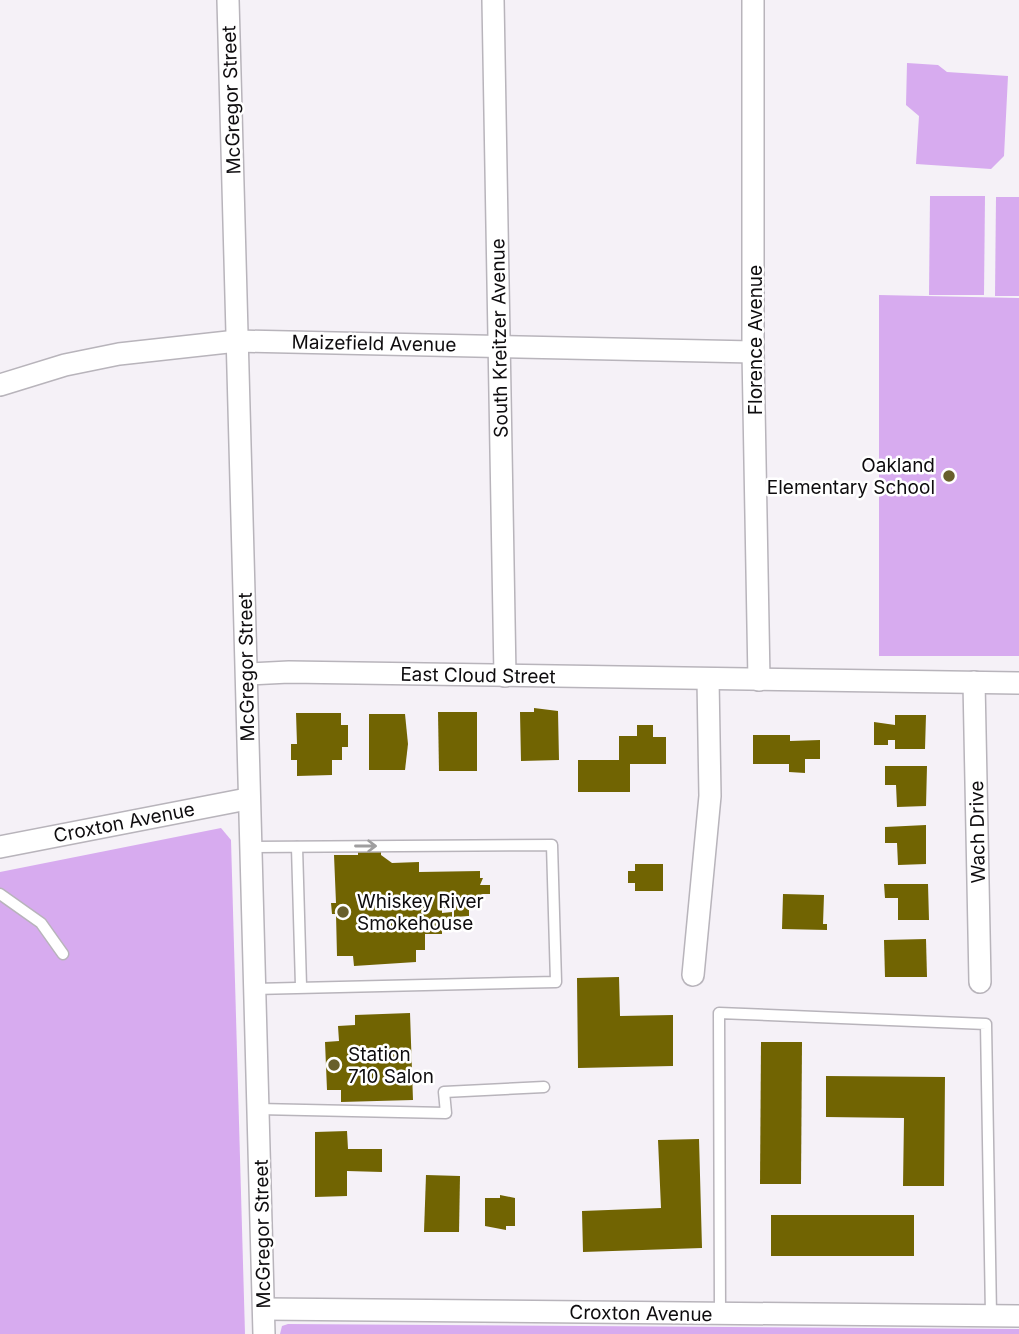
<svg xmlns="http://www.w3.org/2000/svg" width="1019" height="1334" font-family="Inter,sans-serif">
  <rect width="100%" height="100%" fill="#f5f1f7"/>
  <g fill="#d7abef">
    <polygon points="907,63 938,65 947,72 1008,76 1004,156 991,169 916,164 919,116 906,105"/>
    <polygon points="930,196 985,196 984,295 929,295"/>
    <polygon points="996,197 1019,197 1019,296 995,296"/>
    <polygon points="879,295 1019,298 1019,656 879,656"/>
    <polygon points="221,828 231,840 245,1334 0,1334 0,872"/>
    <polygon points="288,1324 1019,1329 1019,1334 280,1334 282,1326"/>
  </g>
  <g fill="#716402">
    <polygon points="534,708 558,711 559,760 521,761 520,712 534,712"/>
    <polygon points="438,712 477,712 477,771 439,771"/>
    <polygon points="296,713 341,713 341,725 348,725 348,747 342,747 342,760 332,760 332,775 297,776 297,760 291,760 291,744 297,744"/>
    <polygon points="369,714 405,714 408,744 405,770 369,770"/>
    <polygon points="895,715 926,715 925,749 895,749 895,740 888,740 888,745 874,745 874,722 895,725"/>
    <polygon points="637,725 653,725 653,737 666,737 666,764 630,764 630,792 578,792 578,760 619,760 619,736 637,736"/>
    <polygon points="753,735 790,735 790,741 820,740 820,759 805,759 805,773 789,772 789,764 753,764"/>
    <polygon points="885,766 927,766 926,806 897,807 896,785 885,785"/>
    <polygon points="926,825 926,864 898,865 897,843 885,843 885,827"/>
    <polygon points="381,847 381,855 392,863 419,862 419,872 480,871 480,878 483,878 480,885 490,885 490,894 480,894 483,895 480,907 469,907 469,916 454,917 454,908 442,908 442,913 452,912 452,923 442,924 442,934 425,934 425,950 416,950 416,962 354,966 353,956 337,956 336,914 332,914 331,903 336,903 334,855 358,855 358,848"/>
    <polygon points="635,864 663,864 663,891 635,891 635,883 628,883 628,871 635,871"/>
    <polygon points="884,884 928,884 929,920 898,920 898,898 885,898"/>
    <polygon points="783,894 824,895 823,924 827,924 827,930 782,929"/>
    <polygon points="926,939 927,977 885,977 884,940"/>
    <polygon points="619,977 620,1016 673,1015 673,1066 578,1068 577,978"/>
    <polygon points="410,1013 413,1100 341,1102 341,1090 327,1090 325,1042 339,1041 338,1026 355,1025 355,1015"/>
    <polygon points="761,1042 802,1042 801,1184 760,1184"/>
    <polygon points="826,1076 945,1077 944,1186 903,1186 904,1118 826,1117"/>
    <polygon points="347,1131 348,1149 382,1149 382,1172 347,1171 347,1196 315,1197 315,1132"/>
    <polygon points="699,1139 702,1248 583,1252 582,1211 661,1208 658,1140"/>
    <polygon points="426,1175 460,1176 459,1232 424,1232"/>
    <polygon points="500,1195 515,1198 515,1226 506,1226 506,1230 485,1226 485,1198 500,1198"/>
    <rect x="771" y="1215" width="143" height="41"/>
  </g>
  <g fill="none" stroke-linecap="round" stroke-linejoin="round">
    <g stroke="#b8b4bb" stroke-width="13">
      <g id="lane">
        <polyline points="249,847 552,845 556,982 254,989"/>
        <polyline points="297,847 301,986"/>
        <polyline points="0,894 41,923 63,954"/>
        <polyline points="258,1109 446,1113 444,1092 544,1087"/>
        <polyline points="720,1314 719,1013 986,1024 991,1315"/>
      </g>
    </g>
    <g stroke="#b8b4bb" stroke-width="24">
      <g id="street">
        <polyline points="228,0 264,1334"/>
        <polyline points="493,0 505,676"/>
        <polyline points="753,0 753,352 759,680"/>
        <polyline points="0,385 65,365 119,354 237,341 753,352"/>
        <polyline points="248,674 289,672 1019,683"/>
        <polyline points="974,682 980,982"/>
        <polyline points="0,847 247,799"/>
        <polyline points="693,975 710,796 708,679"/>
        <polyline points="264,1309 1019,1316"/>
      </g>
    </g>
    <use href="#lane" stroke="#fff" stroke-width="10"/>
    <use href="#street" stroke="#fff" stroke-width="21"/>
  </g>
  <defs><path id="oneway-shaft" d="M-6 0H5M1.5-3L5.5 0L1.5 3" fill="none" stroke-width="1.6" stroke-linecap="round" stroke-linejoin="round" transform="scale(1.75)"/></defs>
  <use stroke="#9f9e9f" href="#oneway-shaft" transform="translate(366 846)"/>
  <g fill="#685f2c" stroke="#fff" stroke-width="2.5">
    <circle cx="949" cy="476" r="7"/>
    <circle cx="343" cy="912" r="7"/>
    <circle cx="334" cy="1065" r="7"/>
  </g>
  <g text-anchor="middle" stroke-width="5" stroke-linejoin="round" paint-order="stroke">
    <g font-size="19" fill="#0e0c0e" stroke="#fff">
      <text transform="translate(231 100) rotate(-92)" y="7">McGregor Street</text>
      <text transform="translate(499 338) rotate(-91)" y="7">South Kreitzer Avenue</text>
      <text transform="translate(755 340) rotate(-90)" y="7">Florence Avenue</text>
      <text transform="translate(374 343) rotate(1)" y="7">Maizefield Avenue</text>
      <text transform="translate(246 667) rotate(-91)" y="7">McGregor Street</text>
      <text transform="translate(478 675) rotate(1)" y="7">East Cloud Street</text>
      <text transform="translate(124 822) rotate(-11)" y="7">Croxton Avenue</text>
      <text transform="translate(977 832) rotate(-91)" y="7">Wach Drive</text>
      <text transform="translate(262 1234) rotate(-91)" y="7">McGregor Street</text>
      <text transform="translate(641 1313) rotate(1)" y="7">Croxton Avenue</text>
    </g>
    <g font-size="19" fill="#0e0c0e" stroke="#fff" text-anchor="start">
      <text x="935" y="472" text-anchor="end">Oakland<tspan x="935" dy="22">Elementary School</tspan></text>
      <text x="357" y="908">Whiskey River<tspan x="357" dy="22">Smokehouse</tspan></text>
      <text x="348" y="1061">Station<tspan x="348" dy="22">710 Salon</tspan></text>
    </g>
  </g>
</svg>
